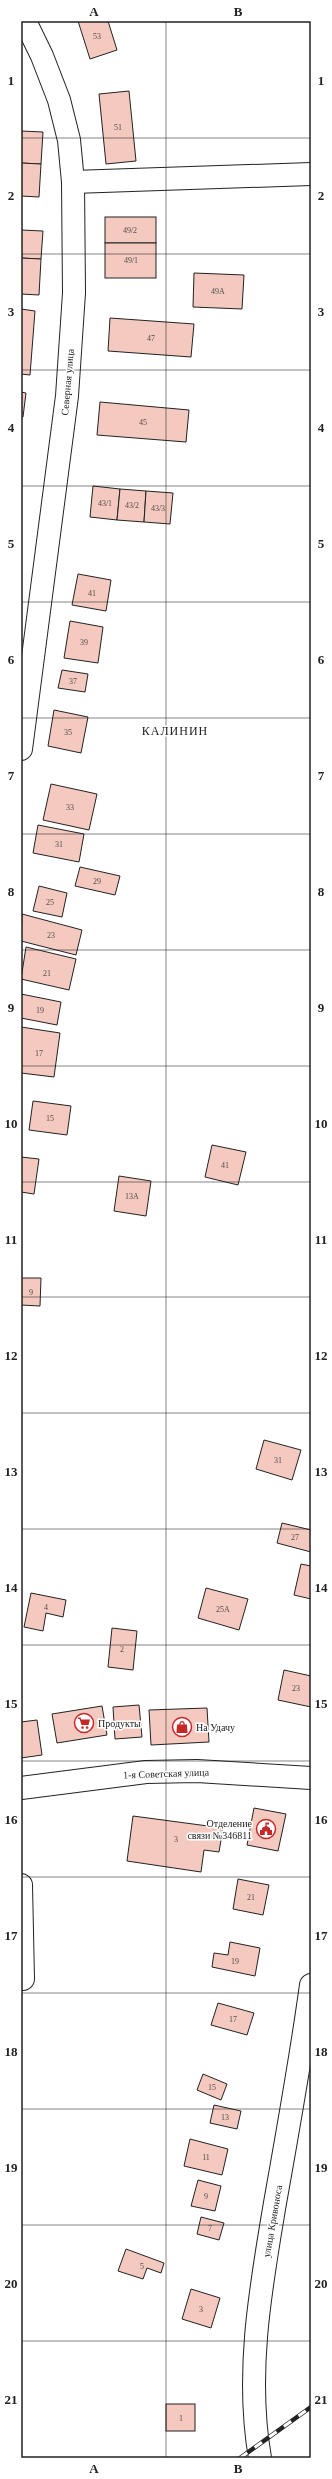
<svg xmlns="http://www.w3.org/2000/svg" width="332" height="2479" font-family="'Times New Roman',serif">
  <rect width="100%" height="100%" fill="#fff"/>
  <g fill="#f3c9c0" stroke="#222">
    <polygon points="78,21 108,21 117,50 90,59"/>
    <polygon points="129,91 136,161 106,164 99,94"/>
    <polygon points="21,131 43,132 41,164 21,163"/>
    <polygon points="21,163 41,164 39,197 21,196"/>
    <rect x="105" y="217" width="51" height="26"/>
    <polygon points="21,230 43,231 41,259 21,258"/>
    <rect x="105" y="243" width="51" height="35"/>
    <polygon points="21,258 41,259 39,295 21,294"/>
    <polygon points="194,273 244,275 242,309 193,307"/>
    <polygon points="21,309 35,311 30,375 21,374"/>
    <polygon points="110,318 194,324 191,357 108,351"/>
    <polygon points="21,392 26,393 23,417 21,417"/>
    <polygon points="100,402 189,410 186,442 97,435"/>
    <polygon points="93,486 120,489 117,520 90,517"/>
    <polygon points="120,489 146,491 144,522 117,520"/>
    <polygon points="146,491 173,493 170,524 144,522"/>
    <polygon points="78,574 111,580 106,611 72,605"/>
    <polygon points="70,621 103,627 98,663 64,658"/>
    <polygon points="62,670 88,674 85,692 58,688"/>
    <polygon points="54,710 88,717 81,753 48,746"/>
    <polygon points="51,784 97,794 89,830 43,820"/>
    <polygon points="38,825 84,834 79,862 33,853"/>
    <polygon points="80,867 120,876 115,895 75,886"/>
    <polygon points="39,886 67,893 62,917 33,911"/>
    <polygon points="22,914 82,930 76,955 21,941"/>
    <polygon points="26,947 76,959 69,990 21,979"/>
    <polygon points="21,994 61,1002 57,1025 21,1018"/>
    <polygon points="21,1027 60,1033 54,1077 21,1073"/>
    <polygon points="33,1101 71,1106 67,1135 29,1130"/>
    <polygon points="212,1145 246,1152 238,1185 205,1177"/>
    <polygon points="21,1157 39,1159 34,1194 21,1192"/>
    <polygon points="119,1176 151,1181 146,1216 114,1211"/>
    <polygon points="21,1278 41,1278 40,1306 21,1305"/>
    <polygon points="264,1440 301,1450 292,1480 256,1469"/>
    <polygon points="282,1523 311,1530 311,1552 277,1543"/>
    <polygon points="301,1564 311,1566 311,1599 294,1595"/>
    <polygon points="206,1588 248,1599 239,1630 198,1618"/>
    <polygon points="31,1593 66,1600 63,1617 46,1613 43,1631 24,1627"/>
    <polygon points="112,1628 137,1631 133,1670 108,1667"/>
    <polygon points="284,1670 311,1676 311,1707 278,1700"/>
    <polygon points="139,1705 142,1737 115,1739 113,1707"/>
    <polygon points="102,1706 107,1735 57,1743 52,1714"/>
    <polygon points="207,1708 209,1742 151,1745 149,1710"/>
    <polygon points="37,1720 42,1755 21,1758 21,1722"/>
    <polygon points="254,1808 286,1814 278,1851 247,1845"/>
    <polygon points="133,1816 223,1828 219,1852 204,1850 201,1872 127,1861"/>
    <polygon points="238,1879 269,1885 263,1915 233,1909"/>
    <polygon points="230,1942 260,1948 255,1976 212,1967 214,1953 228,1955"/>
    <polygon points="218,2003 254,2013 247,2035 211,2025"/>
    <polygon points="203,2074 227,2084 221,2100 197,2090"/>
    <polygon points="214,2105 241,2111 237,2129 210,2123"/>
    <polygon points="190,2139 228,2149 222,2175 184,2166"/>
    <polygon points="198,2180 221,2186 215,2211 191,2206"/>
    <polygon points="201,2217 224,2223 219,2240 197,2234"/>
    <polygon points="126,2249 164,2263 161,2273 147,2268 143,2279 118,2271"/>
    <polygon points="191,2289 220,2298 211,2328 182,2319"/>
    <rect x="166" y="2404" width="29" height="27"/>
  </g>
  <g fill="none" stroke-linecap="round" stroke-linejoin="round">
    <g stroke="#222" stroke-width="24">
      <g id="minor">
        <polyline points="73,182 311,174"/>
        <polyline points="21,749 67,396 74,293 73,182 69,140 59,100 42,56 25,21"/>
        <polyline points="21,1788 146,1772 197,1771 311,1778"/>
        <polyline points="21,1885 23,1979"/>
        <path d="M260,2458C245,2373 261,2286 275,2203C288,2130 301,2058 311,1985"/>
      </g>
    </g>
    <use href="#minor" stroke="#fff" stroke-width="22"/>
    <g stroke="#222" stroke-width="4.5">
      <polyline id="rail" points="240,2458 311,2407"/>
    </g>
    <use href="#rail" stroke="#fff" stroke-width="3" stroke-dasharray="9" stroke-linecap="butt"/>
  </g>
  <path fill="none" stroke="#222" stroke-width="1" stroke-opacity="0.55" d="M166,21V2458M21,138H311M21,254H311M21,370H311M21,486H311M21,602H311M21,718H311M21,834H311M21,950H311M21,1066H311M21,1182H311M21,1297H311M21,1413H311M21,1529H311M21,1645H311M21,1761H311M21,1877H311M21,1993H311M21,2109H311M21,2225H311M21,2341H311"/>
  <defs>
    <g id="supermarket-ring" transform="scale(1)"><circle r="9.5" fill="#fff" stroke="#c62828" stroke-width="1.5"/><path d="M-6-5.5h2.5l.6 2H6L4.5 2H-2.5L-4.4-4H-6ZM-1.5 3.2a1.3 1.3 0 1 0 .1 0ZM3 3.2a1.3 1.3 0 1 0 .1 0Z" fill="#c62828"/></g>
    <g id="shop-ring" transform="scale(1)"><circle r="9.5" fill="#fff" stroke="#c62828" stroke-width="1.5"/><path d="M-5-2.5h2.3a2.7 3.5 0 0 1 5.4 0H5L5.5 6h-11ZM-1.5-2.5h3a1.5 2.3 0 0 0-3 0Z" fill="#c62828"/></g>
    <g id="civic-ring" transform="scale(1)"><circle r="9.5" fill="#fff" stroke="#c62828" stroke-width="1.5"/><path d="M-.6-6.5H3V-4.5H.6V-3L4-1V1h2V6H-6V1h2V-1L-.6-3ZM-1.2 2.5V6h2.4V2.5Z" fill="#c62828"/></g>
  </defs>
  <g fill-rule="evenodd">
    <use href="#supermarket-ring" x="84" y="1723"/>
    <use href="#shop-ring" x="182" y="1727"/>
    <use href="#civic-ring" x="266" y="1829"/>
  </g>
  <g text-anchor="middle" stroke-width="3" stroke-linejoin="round" paint-order="stroke">
    <g font-size="8" fill="#564c4a">
      <text x="97" y="39">53</text>
      <text x="118" y="130">51</text>
      <text x="130" y="233">49/2</text>
      <text x="131" y="263">49/1</text>
      <text x="218" y="294">49А</text>
      <text x="151" y="341">47</text>
      <text x="143" y="425">45</text>
      <text x="105" y="506">43/1</text>
      <text x="132" y="508">43/2</text>
      <text x="158" y="511">43/3</text>
      <text x="92" y="596">41</text>
      <text x="84" y="645">39</text>
      <text x="73" y="684">37</text>
      <text x="68" y="735">35</text>
      <text x="70" y="810">33</text>
      <text x="59" y="847">31</text>
      <text x="97" y="884">29</text>
      <text x="50" y="905">25</text>
      <text x="51" y="938">23</text>
      <text x="47" y="976">21</text>
      <text x="40" y="1013">19</text>
      <text x="39" y="1056">17</text>
      <text x="50" y="1121">15</text>
      <text x="225" y="1168">41</text>
      <text x="132" y="1199">13А</text>
      <text x="31" y="1295">9</text>
      <text x="278" y="1463">31</text>
      <text x="295" y="1540">27</text>
      <text x="46" y="1610">4</text>
      <text x="223" y="1612">25А</text>
      <text x="122" y="1652">2</text>
      <text x="296" y="1691">23</text>
      <text x="176" y="1842">3</text>
      <text x="251" y="1900">21</text>
      <text x="235" y="1964">19</text>
      <text x="233" y="2022">17</text>
      <text x="212" y="2090">15</text>
      <text x="225" y="2120">13</text>
      <text x="206" y="2160">11</text>
      <text x="206" y="2199">9</text>
      <text x="210" y="2231">7</text>
      <text x="142" y="2269">5</text>
      <text x="201" y="2312">3</text>
      <text x="181" y="2421">1</text>
    </g>
    <g font-size="10" fill="#222" stroke="#fff">
      <text transform="translate(67 382) rotate(-85)" y="4">Северная улица</text>
      <text transform="translate(166 1773) rotate(-2)" y="4">1-я Советская улица</text>
      <text transform="translate(272 2221) rotate(-80)" y="4">улица Кривоноса</text>
    </g>
    <g font-size="10" fill="#222" stroke="#fff" text-anchor="start">
      <text x="98" y="1727">Продукты</text>
      <text x="196" y="1731">На Удачу</text>
      <text x="252" y="1827" text-anchor="end">Отделение<tspan x="252" dy="12">связи №346811</tspan></text>
    </g>
    <g font-size="12" letter-spacing="1" fill="#222" stroke="#fff">
      <text x="175" y="735">КАЛИНИН</text>
    </g>
  </g>
  <rect width="332" height="2479" fill="none" stroke="#ffffff" stroke-width="44"/>
  <rect x="22" y="22" width="288" height="2435" fill="none" stroke="#222" stroke-width="1.5"/>
  <g font-size="13" text-anchor="middle" font-weight="bold" fill="#222">
    <text x="94" y="16">A</text>
    <text x="238" y="16">B</text>
    <text x="11" y="85">1</text>
    <text x="321" y="85">1</text>
    <text x="11" y="200">2</text>
    <text x="321" y="200">2</text>
    <text x="11" y="316">3</text>
    <text x="321" y="316">3</text>
    <text x="11" y="432">4</text>
    <text x="321" y="432">4</text>
    <text x="11" y="548">5</text>
    <text x="321" y="548">5</text>
    <text x="11" y="664">6</text>
    <text x="321" y="664">6</text>
    <text x="11" y="780">7</text>
    <text x="321" y="780">7</text>
    <text x="11" y="896">8</text>
    <text x="321" y="896">8</text>
    <text x="11" y="1012">9</text>
    <text x="321" y="1012">9</text>
    <text x="11" y="1128">10</text>
    <text x="321" y="1128">10</text>
    <text x="11" y="1244">11</text>
    <text x="321" y="1244">11</text>
    <text x="11" y="1360">12</text>
    <text x="321" y="1360">12</text>
    <text x="11" y="1476">13</text>
    <text x="321" y="1476">13</text>
    <text x="11" y="1592">14</text>
    <text x="321" y="1592">14</text>
    <text x="11" y="1708">15</text>
    <text x="321" y="1708">15</text>
    <text x="11" y="1824">16</text>
    <text x="321" y="1824">16</text>
    <text x="11" y="1940">17</text>
    <text x="321" y="1940">17</text>
    <text x="11" y="2056">18</text>
    <text x="321" y="2056">18</text>
    <text x="11" y="2172">19</text>
    <text x="321" y="2172">19</text>
    <text x="11" y="2288">20</text>
    <text x="321" y="2288">20</text>
    <text x="11" y="2404">21</text>
    <text x="321" y="2404">21</text>
    <text x="94" y="2473">A</text>
    <text x="238" y="2473">B</text>
  </g>
</svg>
